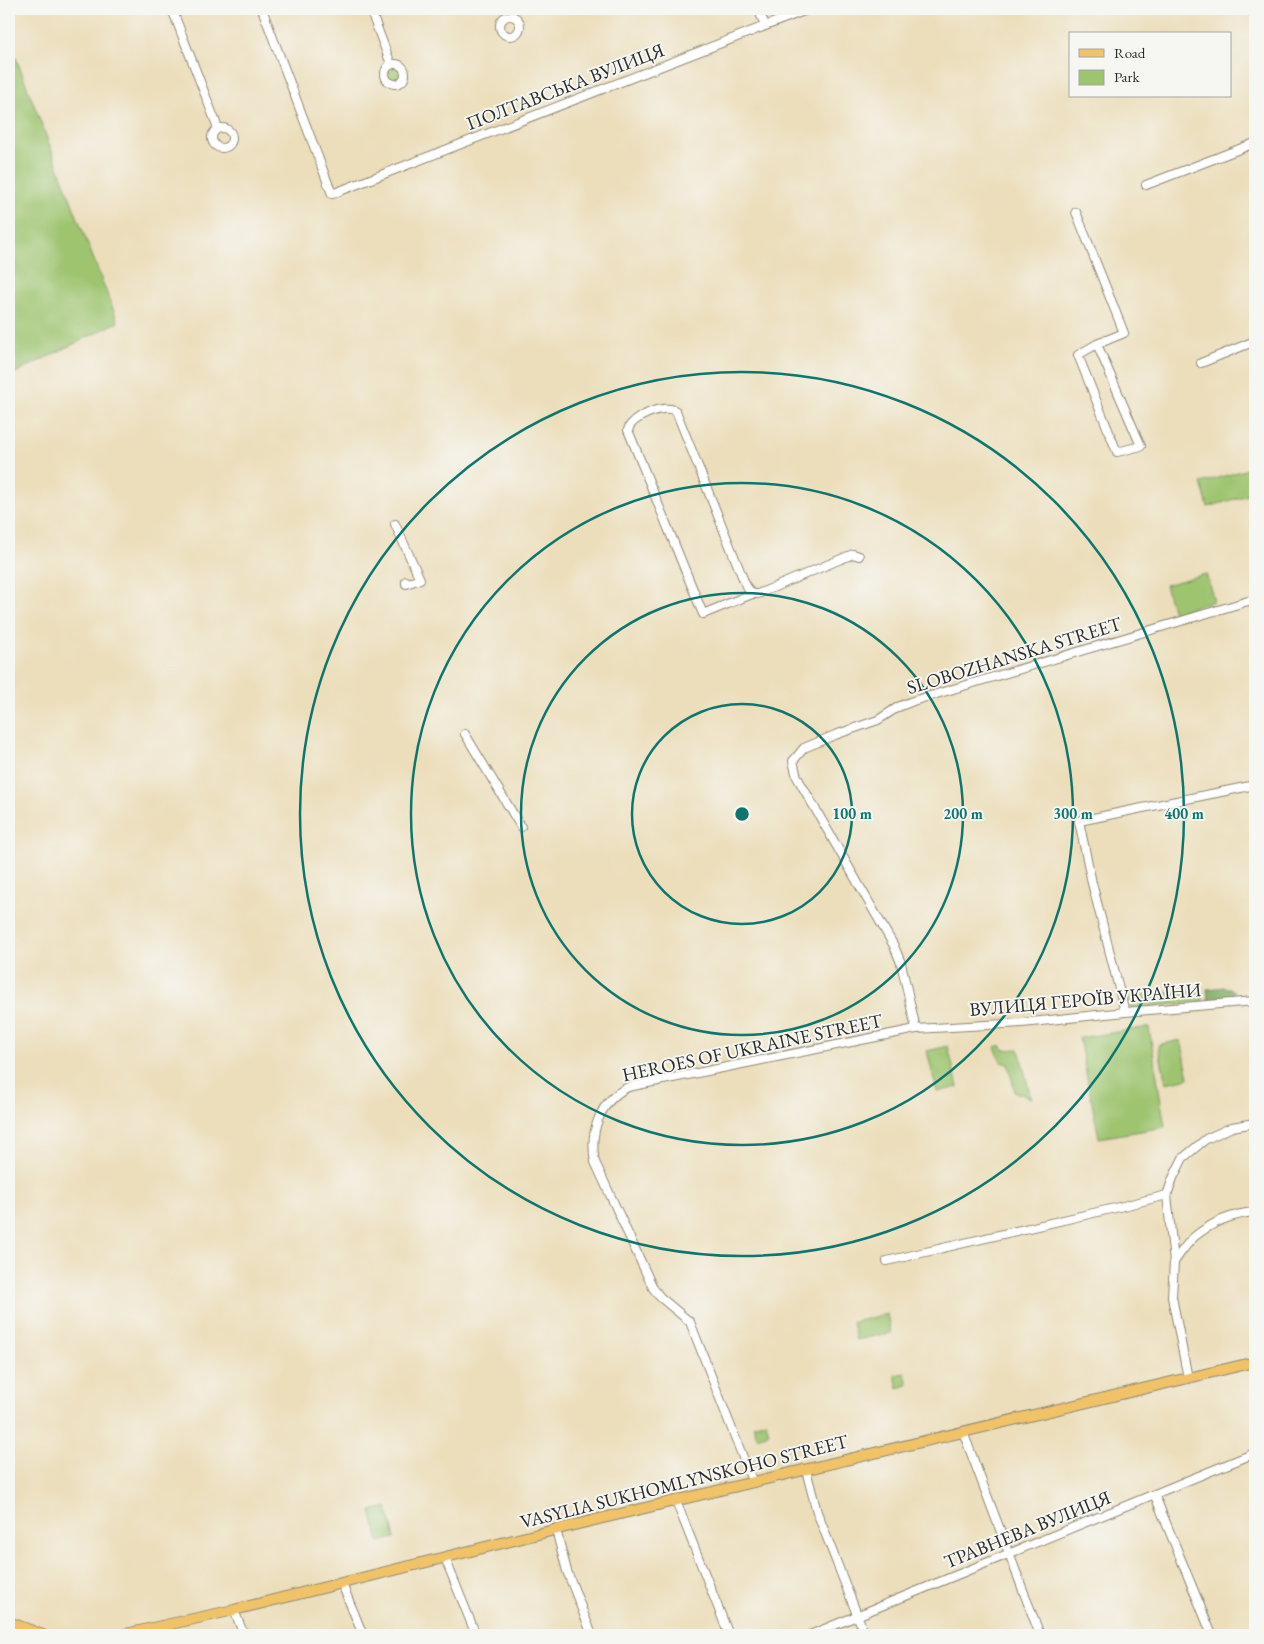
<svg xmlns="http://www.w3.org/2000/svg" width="1264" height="1644" font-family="'EB Garamond',serif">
  <rect width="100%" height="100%" fill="#f6f6f2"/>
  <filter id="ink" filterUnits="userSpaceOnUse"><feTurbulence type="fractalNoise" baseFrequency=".02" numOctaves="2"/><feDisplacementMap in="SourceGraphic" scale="10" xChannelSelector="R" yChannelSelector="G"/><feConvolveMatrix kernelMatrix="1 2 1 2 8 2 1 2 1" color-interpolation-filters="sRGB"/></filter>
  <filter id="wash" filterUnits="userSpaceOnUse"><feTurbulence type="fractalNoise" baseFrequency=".0096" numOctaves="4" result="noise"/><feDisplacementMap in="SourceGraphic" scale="20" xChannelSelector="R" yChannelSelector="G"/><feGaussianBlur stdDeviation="1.12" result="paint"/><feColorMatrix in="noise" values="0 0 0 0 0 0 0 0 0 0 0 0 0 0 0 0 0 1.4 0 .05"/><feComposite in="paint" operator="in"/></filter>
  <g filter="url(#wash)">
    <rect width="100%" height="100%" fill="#ecdebb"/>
    <g fill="#9ec46f" stroke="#64784d">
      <polygon points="9,40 118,322 9,376"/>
      <circle cx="395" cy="74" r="10"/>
      <polygon points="1248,469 1255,493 1208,507 1201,483"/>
      <polygon points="1206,574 1214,601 1173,613 1165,585"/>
      <polygon points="1201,990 1203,1002 1129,1008 1127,996"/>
      <polygon points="1149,1027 1165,1127 1099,1138 1079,1038"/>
      <polygon points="1181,1040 1189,1078 1166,1083 1158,1045"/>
      <polygon points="1001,1045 1004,1050 1019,1049 1031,1098 1015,1092 1008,1064 1001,1062 995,1047"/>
      <polygon points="948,1046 958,1087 937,1092 927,1051"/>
      <polygon points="887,1314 891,1333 856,1340 852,1322"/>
      <polygon points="905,1373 908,1385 898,1388 895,1375"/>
      <polygon points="766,1421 769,1433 757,1437 753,1425"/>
      <polygon points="387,1507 395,1538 379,1542 371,1511"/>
    </g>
    <polygon fill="#7eaa62" stroke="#546a46" points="1224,987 1235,991 1226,1001 1208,1001 1207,989"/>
  </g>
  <g filter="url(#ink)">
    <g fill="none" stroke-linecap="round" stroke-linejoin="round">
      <g stroke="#8c8473" stroke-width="10">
        <g id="minor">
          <polyline points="172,9 218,128"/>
          <polyline points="262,9 332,194 809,9"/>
          <polyline points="370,9 391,64"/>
          <polyline points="758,9 765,25"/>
          <circle cx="510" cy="26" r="10"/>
          <circle cx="395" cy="74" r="10"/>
          <circle cx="222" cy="138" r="10"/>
          <polyline points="1146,185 1255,143"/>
          <polyline points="1076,212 1124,333 1097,344 1141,446 1117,452 1078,355 1097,344"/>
          <polyline points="1201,363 1255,341"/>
          <polyline points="395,524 420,579 406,584 406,581"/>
          <path d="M752,594L703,614L628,430C631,417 665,403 676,411L746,586L752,594H758L853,554L859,556"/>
          <polyline points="465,734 521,827"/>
          <polyline points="1079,821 1092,883 1125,1012"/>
          <polyline points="1079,821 1255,785"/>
          <polyline points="916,1029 901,963 894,946 797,777 793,761 804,748 835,735 878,720 898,707 913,701 1255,599"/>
          <polyline points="887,1261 1115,1208 1167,1195"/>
          <path d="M1174,1262C1180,1254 1186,1244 1194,1237C1211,1223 1233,1214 1255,1212"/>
          <polyline points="1188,1378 1172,1297 1174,1262 1167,1195 1173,1178 1183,1158 1206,1139 1232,1127 1255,1123"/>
          <polyline points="963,1432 1040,1635"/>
          <polyline points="806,1470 817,1512 865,1635"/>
          <path d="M753,1483L690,1322L660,1297L653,1288L595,1162C589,1131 600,1101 628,1087L916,1029L1022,1023L1125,1012L1255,1001"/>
          <polyline points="1155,1496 1212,1635"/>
          <polyline points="676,1501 729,1635"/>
          <polyline points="556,1530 567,1571 592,1635"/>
          <polyline points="445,1558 476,1635"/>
          <polyline points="342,1584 363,1635"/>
          <polyline points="234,1610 244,1635"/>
          <polyline points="810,1635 1255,1453"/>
        </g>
      </g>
      <g stroke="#8c8473" stroke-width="12">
        <g id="major">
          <polyline points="9,1622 43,1635"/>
          <polyline points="121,1635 234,1610 578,1524 1255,1362"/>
        </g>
      </g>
      <use href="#minor" stroke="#fff" stroke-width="8"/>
      <use href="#major" stroke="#f0c369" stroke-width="10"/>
    </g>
  </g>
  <g fill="none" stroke="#0f766e" stroke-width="2.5">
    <circle cx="742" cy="814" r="110"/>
    <circle cx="742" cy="814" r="221"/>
    <circle cx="742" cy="814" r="331"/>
    <circle cx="742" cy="814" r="442"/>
  </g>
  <g text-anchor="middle" stroke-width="4" stroke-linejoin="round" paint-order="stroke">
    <g font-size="19" fill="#2b2b2b" stroke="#f6f6f2">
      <text transform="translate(565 86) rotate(-21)" y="7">ПОЛТАВСЬКА ВУЛИЦЯ</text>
      <text transform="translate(1014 655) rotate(-17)" y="7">SLOBOZHANSKA STREET</text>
      <text transform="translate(1085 999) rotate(-5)" y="7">ВУЛИЦЯ ГЕРОЇВ УКРАЇНИ</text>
      <text transform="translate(752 1047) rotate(-12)" y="7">HEROES OF UKRAINE STREET</text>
      <text transform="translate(684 1481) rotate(-14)" y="7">VASYLIA SUKHOMLYNSKOHO STREET</text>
      <text transform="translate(1027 1529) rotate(-22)" y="7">ТРАВНЕВА ВУЛИЦЯ</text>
    </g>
  </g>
  <circle cx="742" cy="814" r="8" fill="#0f766e" stroke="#f6f6f2" stroke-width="2.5"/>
  <g font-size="15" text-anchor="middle" font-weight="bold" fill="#0f766e" stroke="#f6f6f2" stroke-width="4" stroke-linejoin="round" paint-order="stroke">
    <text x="852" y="819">100 m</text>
    <text x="963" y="819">200 m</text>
    <text x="1073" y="819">300 m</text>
    <text x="1184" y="819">400 m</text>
  </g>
  <rect width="1264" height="1644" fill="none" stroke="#f6f6f2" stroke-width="30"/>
  <rect x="1069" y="32" width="162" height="65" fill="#f6f6f2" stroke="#a5a5a2"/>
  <rect x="1079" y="49" width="25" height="8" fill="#f0c369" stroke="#a5a5a2"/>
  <text x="1114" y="58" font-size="15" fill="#2b2b2b">Road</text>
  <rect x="1079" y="70" width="25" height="15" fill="#9ec46f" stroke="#a5a5a2"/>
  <text x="1114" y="82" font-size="15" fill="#2b2b2b">Park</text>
</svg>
